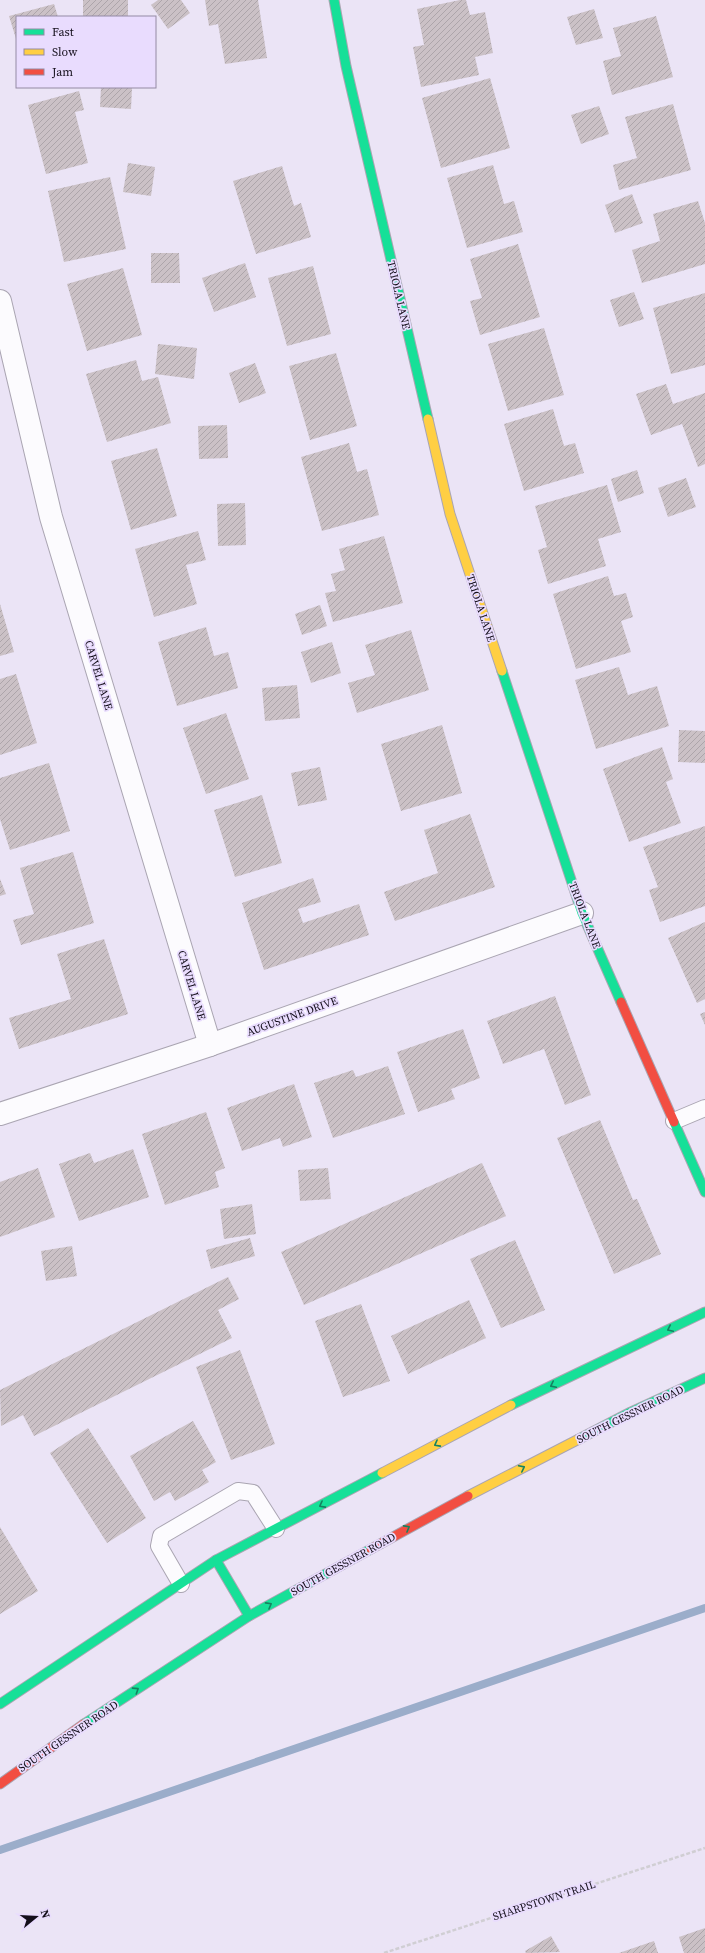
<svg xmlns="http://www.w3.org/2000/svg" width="705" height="1953" font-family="'Source Serif 4',serif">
  <defs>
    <pattern id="building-hatch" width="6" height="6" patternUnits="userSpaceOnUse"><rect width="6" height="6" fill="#cbc1c6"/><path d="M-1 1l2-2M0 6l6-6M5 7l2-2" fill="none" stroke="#ada5aa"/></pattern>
  </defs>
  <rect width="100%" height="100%" fill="#ebe4f6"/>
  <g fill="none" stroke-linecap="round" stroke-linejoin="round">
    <polyline stroke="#9badca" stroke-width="8" points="0,1850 705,1608"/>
  </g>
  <g fill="url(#building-hatch)">
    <rect x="83" y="0" width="45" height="17"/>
    <polygon points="158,0 181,0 190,13 168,29 151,5"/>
    <polygon points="205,0 258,0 267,58 225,64 218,24 209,26"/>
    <polygon points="460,0 466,0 470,15 485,12 493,53 475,57 479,75 421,87 413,47 424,45 417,9"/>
    <polygon points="54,4 58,17 17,17 17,42 9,16"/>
    <polygon points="594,9 603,38 576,45 567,17"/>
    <polygon points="656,16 673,77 612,95 603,61 621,56 613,28"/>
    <polygon points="490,78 510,148 441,168 422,98"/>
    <polygon points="101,87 132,87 131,109 100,107"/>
    <polygon points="79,91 84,110 75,112 88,163 46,174 28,105"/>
    <polygon points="673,104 691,170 619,190 613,165 637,158 625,117"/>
    <polygon points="599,106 609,134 581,144 571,115"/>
    <polygon points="128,163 155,167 151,196 123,192"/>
    <polygon points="493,165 504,204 514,201 523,232 467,248 447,178"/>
    <polygon points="282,166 294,206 301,203 311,237 256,254 233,181"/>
    <polygon points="110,177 126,249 64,262 48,191"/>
    <polygon points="632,194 643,223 615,233 605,205"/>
    <polygon points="698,201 705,223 705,264 642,283 632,250 660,241 653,214"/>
    <polygon points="518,244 540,317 480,335 470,301 482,298 470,259"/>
    <polygon points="151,253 179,253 180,283 151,283"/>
    <polygon points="245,263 256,297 214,312 202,278"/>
    <polygon points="313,266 331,334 287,346 268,278"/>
    <polygon points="123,268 142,335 87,351 67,284"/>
    <polygon points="634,292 644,319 619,327 610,300"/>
    <polygon points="705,293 705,365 671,374 653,308"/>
    <polygon points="544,328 564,395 508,411 488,344"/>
    <polygon points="158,344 197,348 194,379 155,374"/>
    <polygon points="336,353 357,426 310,440 289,366"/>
    <polygon points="136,360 142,381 158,377 171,423 107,442 86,374"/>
    <polygon points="255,363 266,393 239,403 229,373"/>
    <polygon points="666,384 673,404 705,393 705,464 698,467 682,424 651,435 636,394"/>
    <polygon points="553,409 564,446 575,443 584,473 524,491 504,424"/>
    <polygon points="227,425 228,458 199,459 198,426"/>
    <polygon points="349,443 357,472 367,469 379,515 322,531 301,457"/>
    <polygon points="157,448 177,516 131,530 111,461"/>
    <polygon points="637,470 644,493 618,502 611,479"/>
    <polygon points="686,478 696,507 668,517 658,488"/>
    <polygon points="607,485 621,532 598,539 606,566 548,584 538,550 547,547 535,506"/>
    <polygon points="245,503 246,545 218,546 217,504"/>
    <polygon points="198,531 206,560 186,565 197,604 154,617 135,549"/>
    <polygon points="384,536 403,603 333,622 325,593 336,591 331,574 345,570 339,549"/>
    <polygon points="608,576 614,596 626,593 633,617 621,621 631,652 576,669 553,594"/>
    <polygon points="0,604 14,652 0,656"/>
    <polygon points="320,605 327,626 302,635 295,614"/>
    <polygon points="206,627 214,656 228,652 238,688 177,706 158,642"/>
    <polygon points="411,630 429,690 357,713 348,683 375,675 365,645"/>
    <polygon points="332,642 341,673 311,683 301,652"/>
    <polygon points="619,667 628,695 657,686 669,726 596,749 575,680"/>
    <polygon points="16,674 37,743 0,755 0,679"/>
    <polygon points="297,685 300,718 265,721 262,688"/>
    <polygon points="226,713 249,779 206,794 183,728"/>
    <polygon points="442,725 462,793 401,811 381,744"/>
    <polygon points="679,730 705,731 705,763 678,762"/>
    <polygon points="662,747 673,779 666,782 681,823 629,842 603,769"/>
    <polygon points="49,763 70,831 10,850 0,819 0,778"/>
    <polygon points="320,767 327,800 298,806 291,773"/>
    <polygon points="262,795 282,863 235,877 214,810"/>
    <polygon points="470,814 495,887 395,921 384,892 438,873 424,830"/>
    <polygon points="705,826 705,906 660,922 649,890 658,887 643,847"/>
    <polygon points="73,852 94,923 21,945 13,920 34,914 20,868"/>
    <polygon points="313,878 321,902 298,909 303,923 359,904 369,935 264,970 242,903"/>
    <polygon points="0,879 6,894 0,896"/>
    <polygon points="705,922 705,999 697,1003 668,938"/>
    <polygon points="104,939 128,1014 19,1049 9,1018 71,999 57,954"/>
    <polygon points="555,996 591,1095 565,1105 544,1049 503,1064 487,1021"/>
    <polygon points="705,1012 705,1025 700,1014"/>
    <polygon points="463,1029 480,1078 451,1089 455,1099 418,1112 397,1052"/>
    <polygon points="388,1066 405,1114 333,1138 314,1083 353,1070 356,1077"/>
    <polygon points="294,1084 312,1137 283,1147 280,1138 242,1151 227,1108"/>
    <polygon points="206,1112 225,1168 215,1172 219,1187 165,1205 142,1134"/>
    <polygon points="600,1120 633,1200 637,1199 661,1254 614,1274 557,1138"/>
    <polygon points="133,1149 149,1197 79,1221 59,1164 90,1153 94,1163"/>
    <polygon points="482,1163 506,1216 304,1305 281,1252"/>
    <polygon points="38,1168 55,1217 0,1237 0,1182"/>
    <polygon points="328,1168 331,1199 300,1201 298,1170"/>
    <polygon points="252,1204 256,1234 224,1239 220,1209"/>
    <polygon points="250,1238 255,1256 211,1269 206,1250"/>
    <polygon points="515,1240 545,1310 501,1328 470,1259"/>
    <polygon points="72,1246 77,1276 46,1281 41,1251"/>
    <polygon points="228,1277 239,1299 218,1310 232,1338 34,1436 23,1415 1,1426 0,1390"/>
    <polygon points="469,1300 486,1338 408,1374 391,1336"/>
    <polygon points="361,1304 390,1381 343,1397 315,1321"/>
    <polygon points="240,1350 275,1444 231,1460 196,1367"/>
    <polygon points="193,1421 216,1462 202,1470 209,1482 175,1501 170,1492 154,1501 130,1456"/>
    <polygon points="88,1428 146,1518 107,1543 50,1453"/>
    <polygon points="0,1527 38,1591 0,1614"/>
    <polygon points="705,1928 705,1953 684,1953 679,1937"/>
    <polygon points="551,1936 560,1952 526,1953 525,1951"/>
    <polygon points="654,1941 658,1953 619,1953"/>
  </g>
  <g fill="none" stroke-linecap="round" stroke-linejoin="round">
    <g stroke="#aaa5b2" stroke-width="18">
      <g id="lane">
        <polyline points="674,1121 705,1108"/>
        <polyline points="181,1584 159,1546 161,1536 238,1491 253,1493 276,1529"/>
      </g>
    </g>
    <g stroke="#aaa5b2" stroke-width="24">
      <g id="street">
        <polyline points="0,301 51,517 210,1045"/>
        <polyline points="0,1114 210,1045 582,913"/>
      </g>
    </g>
    <g stroke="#aaa5b2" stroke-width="11">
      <g id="fast">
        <polyline points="334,0 346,66 428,419"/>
        <polyline points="502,671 582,913 621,1002"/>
        <polyline points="674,1122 705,1192"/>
        <polyline points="511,1405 705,1312"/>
        <polyline points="579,1439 631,1412 705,1378"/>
        <polyline points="216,1560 249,1616"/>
        <polyline points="0,1704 216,1560 382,1473"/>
        <polyline points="84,1724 249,1616 371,1549"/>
      </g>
    </g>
    <g stroke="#aaa5b2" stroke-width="11">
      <g id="slow">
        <polyline points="428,419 450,514 502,671"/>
        <polyline points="382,1473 511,1405"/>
        <polyline points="468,1496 579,1439"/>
      </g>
    </g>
    <g stroke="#aaa5b2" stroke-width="11">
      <g id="jam">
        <polyline points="621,1002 674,1122"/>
        <polyline points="371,1549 468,1496"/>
        <polyline points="0,1784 84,1724"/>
      </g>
    </g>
    <polyline stroke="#d0ced3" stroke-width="2.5" stroke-dasharray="4 2" stroke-linecap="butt" points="384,1953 705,1848"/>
    <use href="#lane" stroke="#fcfbfe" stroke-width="16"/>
    <use href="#street" stroke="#fcfbfe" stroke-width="22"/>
    <use href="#fast" stroke="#16e098" stroke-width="9"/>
    <use href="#slow" stroke="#ffcf43" stroke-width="9"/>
    <use href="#jam" stroke="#f24e42" stroke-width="9"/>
  </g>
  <defs><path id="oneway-chevron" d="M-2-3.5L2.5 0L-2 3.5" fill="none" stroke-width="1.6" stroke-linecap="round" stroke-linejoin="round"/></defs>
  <g stroke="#158260">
    <use href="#oneway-chevron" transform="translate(670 1329) rotate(155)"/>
    <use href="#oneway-chevron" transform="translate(553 1385) rotate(154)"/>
    <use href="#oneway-chevron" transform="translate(437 1444) rotate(152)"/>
    <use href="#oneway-chevron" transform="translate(522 1468) rotate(-27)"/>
    <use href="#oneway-chevron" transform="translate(322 1505) rotate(152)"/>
    <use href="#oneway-chevron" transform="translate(407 1528) rotate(-29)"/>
    <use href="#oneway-chevron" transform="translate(269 1605) rotate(-29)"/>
    <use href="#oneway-chevron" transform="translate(136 1690) rotate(-33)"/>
  </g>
  <g text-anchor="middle" stroke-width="3.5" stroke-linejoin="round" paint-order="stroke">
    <g font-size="11" fill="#140f1b" stroke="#e9dcfe">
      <text transform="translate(399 295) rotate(77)" y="4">TRIOLA LANE</text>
      <text transform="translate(481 608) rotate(72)" y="4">TRIOLA LANE</text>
      <text transform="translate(99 675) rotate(73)" y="4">CARVEL LANE</text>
      <text transform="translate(585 915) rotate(69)" y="4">TRIOLA LANE</text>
      <text transform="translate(192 985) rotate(73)" y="4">CARVEL LANE</text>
      <text transform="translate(292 1016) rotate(-20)" y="4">AUGUSTINE DRIVE</text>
      <text transform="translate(630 1414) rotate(-26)" y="4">SOUTH GESSNER ROAD</text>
      <text transform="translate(343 1564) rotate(-29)" y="4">SOUTH GESSNER ROAD</text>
      <text transform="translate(68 1736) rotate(-34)" y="4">SOUTH GESSNER ROAD</text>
      <text transform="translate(544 1900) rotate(-18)" y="4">SHARPSTOWN TRAIL</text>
    </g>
  </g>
  <rect x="16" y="16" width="140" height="72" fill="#e9dcfe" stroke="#948aa3"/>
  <rect x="24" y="29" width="20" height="6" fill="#16e098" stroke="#948aa3"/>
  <text x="52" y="36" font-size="12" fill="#140f1b">Fast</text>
  <rect x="24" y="49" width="20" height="6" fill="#ffcf43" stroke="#948aa3"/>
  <text x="52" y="56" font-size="12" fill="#140f1b">Slow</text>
  <rect x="24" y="69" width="20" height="6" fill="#f24e42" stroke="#948aa3"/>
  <text x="52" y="76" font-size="12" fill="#140f1b">Jam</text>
  <g transform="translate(36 1917) rotate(72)" stroke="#e9dcfe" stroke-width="3" paint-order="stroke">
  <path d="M0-3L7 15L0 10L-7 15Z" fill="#140f1b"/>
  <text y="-6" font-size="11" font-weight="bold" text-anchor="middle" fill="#140f1b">N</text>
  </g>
</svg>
